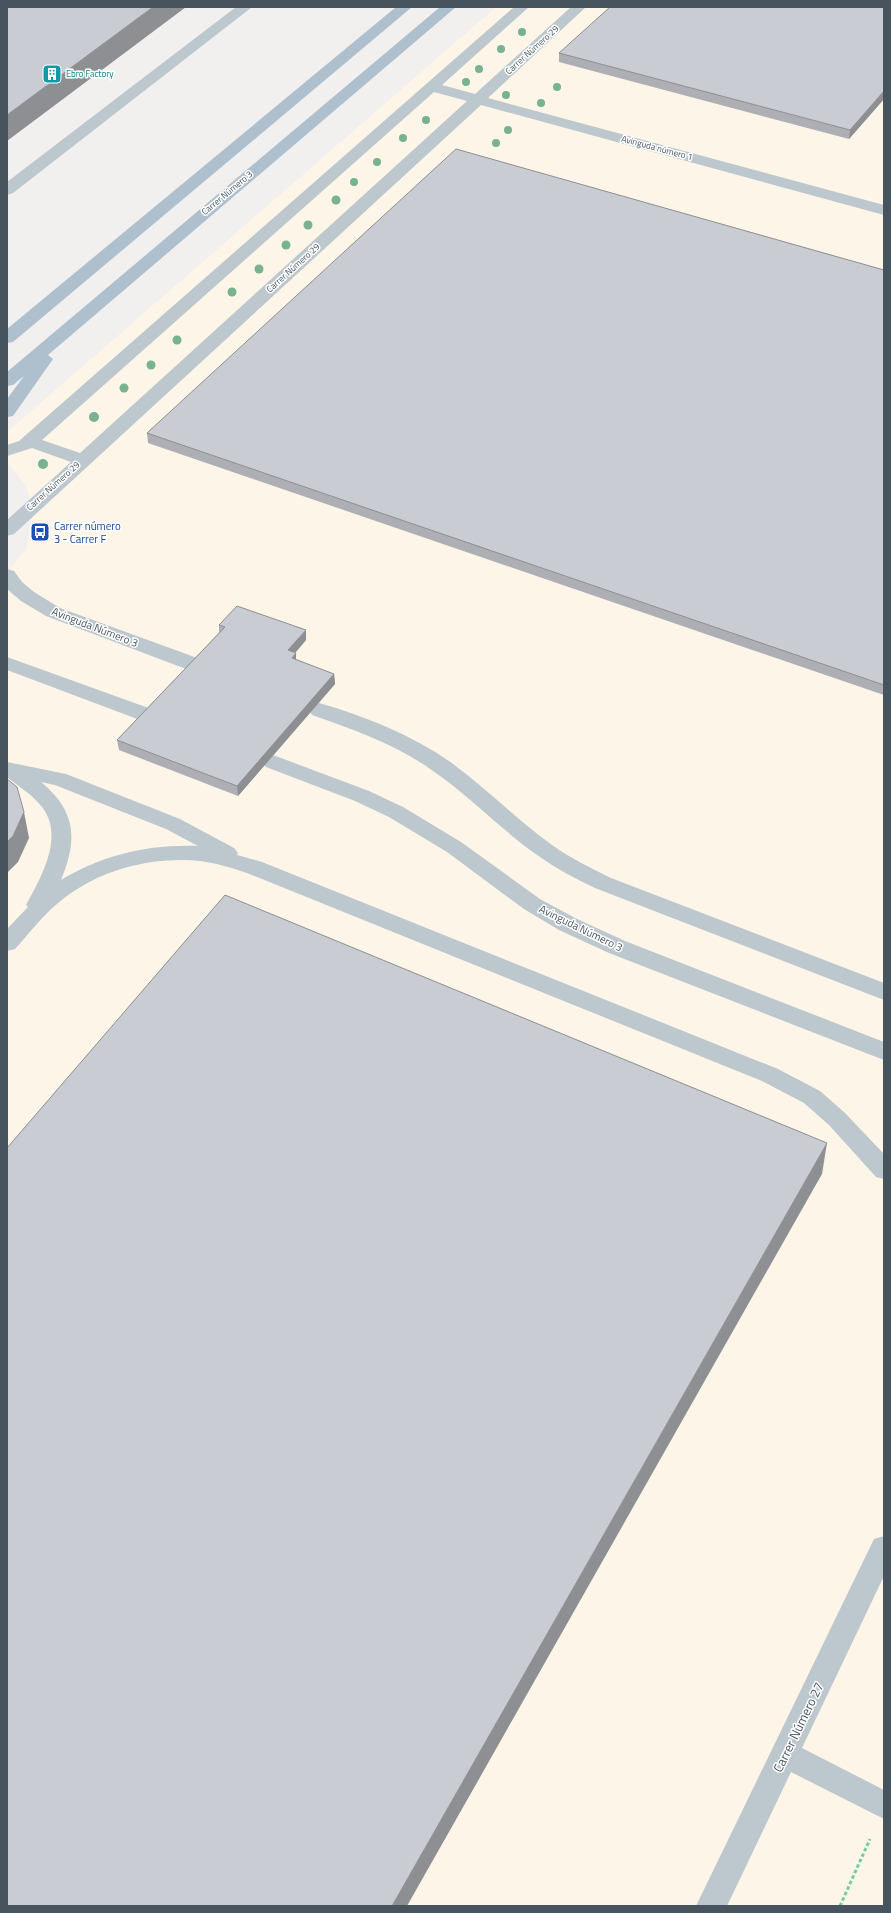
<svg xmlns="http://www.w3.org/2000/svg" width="891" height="1913" font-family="'Titillium Web',sans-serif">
  <rect width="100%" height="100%" fill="#f2efef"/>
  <polygon fill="#fcf5e8" points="496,7 884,7 884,1906 7,1906 7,573 26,549 32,519 30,500 26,486 7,462 7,432"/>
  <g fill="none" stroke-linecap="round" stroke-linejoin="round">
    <polyline stroke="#74ce9c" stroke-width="3" stroke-dasharray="3.5 2.5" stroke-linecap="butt" points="840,1906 870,1839"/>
    <g fill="#bdc7ce" fill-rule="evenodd">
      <polygon points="236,7 252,7 13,193 7,195 7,182"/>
      <path d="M514,7H529L442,85L475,94L571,7H586L488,98L884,205V215L481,105L14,534L7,536V520L71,462L32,448L7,456V445L19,441ZM434,92L467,101L80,453L42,440Z"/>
      <polygon points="7,569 14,571 22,582 34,592 60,608 200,659 203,664 200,669 193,670 186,669 46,616 21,601 7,589"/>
      <polygon points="7,657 154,710 157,715 154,720 147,722 140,720 7,670"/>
      <path d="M319,703C364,716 410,734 449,761C485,787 516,819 552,845C570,858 591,868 611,878L884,983V1000L595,888C576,879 557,869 540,857C502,831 471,797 433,771C396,744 354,730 312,715L309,710L312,705Z"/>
      <polygon points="273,755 369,791 403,807 461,842 540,899 575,918 625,941 884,1042 884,1060 609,953 559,930 524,909 447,852 389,817 355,801 266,767 263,762 266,757"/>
      <path d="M7,762L66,774L180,819L234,848L238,853L237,855L262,862L778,1069L820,1091L845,1113L884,1154V1179L876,1177L829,1125L804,1103L762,1081L247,873C232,868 216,863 200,861C149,856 95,871 57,904C41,917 29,934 15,949L7,951V929L28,907L26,905C41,878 65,836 42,807C33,795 19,787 7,777ZM41,782L55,785L166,829L198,846C149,844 102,855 61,880C78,839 76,811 41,782Z"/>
      <polygon points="884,1536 884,1576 802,1748 884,1790 884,1819 791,1772 727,1906 696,1906 874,1539"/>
    </g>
    <g fill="#aec0ce" fill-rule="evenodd">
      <polygon points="396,7 412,7 13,342 7,343 7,329"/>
      <polygon points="440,7 456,7 48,355 53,359 13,416 7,417 7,399 24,376 13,385 7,386 7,372"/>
    </g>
  </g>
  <g fill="#78b291">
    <circle cx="522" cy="32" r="4"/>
    <circle cx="501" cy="49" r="4"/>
    <circle cx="479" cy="69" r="4"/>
    <circle cx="466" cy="82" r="4"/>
    <circle cx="557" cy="87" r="4"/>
    <circle cx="506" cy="95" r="4"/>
    <circle cx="541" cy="103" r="4"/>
    <circle cx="426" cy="120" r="4"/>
    <circle cx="508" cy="130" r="4"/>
    <circle cx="403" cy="138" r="4"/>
    <circle cx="496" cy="143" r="4"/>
    <circle cx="377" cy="162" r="4"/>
    <circle cx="354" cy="182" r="4"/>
    <circle cx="336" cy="200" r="4.5"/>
    <circle cx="308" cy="225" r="4.5"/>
    <circle cx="286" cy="245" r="4.5"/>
    <circle cx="259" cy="269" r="4.5"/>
    <circle cx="232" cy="292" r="4.5"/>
    <circle cx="177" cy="340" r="4.5"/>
    <circle cx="151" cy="365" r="4.5"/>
    <circle cx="124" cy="388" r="4.5"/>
    <circle cx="94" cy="417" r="5"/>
    <circle cx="43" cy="464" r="5"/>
  </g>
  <g fill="#adafb5">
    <polygon points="884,7 884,99 849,139 559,62 559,53"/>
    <polygon points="884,270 884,695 148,443 147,433"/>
    <polygon points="219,625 306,640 295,653 296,660 334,674 335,684 238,796 119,750 117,740 219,633"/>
  </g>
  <g fill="#8d8f93">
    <polygon points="153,7 186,7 7,141 7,115"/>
    <polygon points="884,91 884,99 849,139 850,130"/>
    <polygon points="306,630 306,640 289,660 288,650"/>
    <polygon points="296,653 296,663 292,658"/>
    <polygon points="334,674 335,684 238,796 237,786"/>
    <polygon points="24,812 29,838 18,862 7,873 7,842"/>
    <polygon points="827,1143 822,1174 407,1906 392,1906"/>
  </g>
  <g fill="#c9ccd2" stroke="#8d8f93">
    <polygon points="7,7 153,7 7,115"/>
    <polygon points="610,7 884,7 884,91 850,130 559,53"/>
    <polygon points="456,149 884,270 884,685 147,433"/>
    <polygon points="237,606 306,630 288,650 296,653 292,658 334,674 237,786 117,740 225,627 219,625"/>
    <polygon points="7,779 17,787 24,812 13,836 7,842"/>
    <polygon points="225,895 827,1143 392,1906 7,1906 7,1148"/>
  </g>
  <defs>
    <g id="building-square" transform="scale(1)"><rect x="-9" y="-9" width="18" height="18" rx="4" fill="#0f9aa8" stroke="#fff"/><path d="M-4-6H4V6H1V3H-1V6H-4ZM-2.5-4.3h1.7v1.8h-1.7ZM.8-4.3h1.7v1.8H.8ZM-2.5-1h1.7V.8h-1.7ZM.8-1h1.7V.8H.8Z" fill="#fff"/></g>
    <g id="bus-square" transform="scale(1)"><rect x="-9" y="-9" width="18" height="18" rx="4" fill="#1a4fb4" stroke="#fff"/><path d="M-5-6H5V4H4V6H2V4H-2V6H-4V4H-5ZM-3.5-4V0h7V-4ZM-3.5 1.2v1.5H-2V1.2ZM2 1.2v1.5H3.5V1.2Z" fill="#fff"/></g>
  </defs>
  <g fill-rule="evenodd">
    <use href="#building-square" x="52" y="74"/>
    <use href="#bus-square" x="40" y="532"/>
  </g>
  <g text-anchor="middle" stroke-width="3" stroke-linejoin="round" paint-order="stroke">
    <g font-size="9" fill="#47545d" stroke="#fff">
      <text transform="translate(532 50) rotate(-42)" y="3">Carrer Número 29</text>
      <text transform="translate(657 148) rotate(15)" y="3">Avinguda número 1</text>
      <text transform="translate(227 193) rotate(-40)" y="3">Carrer Número 3</text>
      <text transform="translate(293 268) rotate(-42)" y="3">Carrer Número 29</text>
      <text transform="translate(53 486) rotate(-42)" y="3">Carrer Número 29</text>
    </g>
    <g font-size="9" fill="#0d838f" stroke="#fff" text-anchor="start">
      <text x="66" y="77">Ebro Factory</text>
    </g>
    <g font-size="11" fill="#164399" stroke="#fff" text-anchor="start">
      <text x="54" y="530">Carrer número<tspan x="54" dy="13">3 - Carrer F</tspan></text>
    </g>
    <g font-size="11" fill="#47545d" stroke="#fff">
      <text transform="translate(95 627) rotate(21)" y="4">Avinguda Número 3</text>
      <text transform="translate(581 928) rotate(26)" y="4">Avinguda Número 3</text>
    </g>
    <g font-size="13" fill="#47545d" stroke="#fff">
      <text transform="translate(798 1727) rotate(-64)" y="5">Carrer Número 27</text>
    </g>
  </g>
  <rect width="891" height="1913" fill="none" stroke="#47545d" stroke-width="16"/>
</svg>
